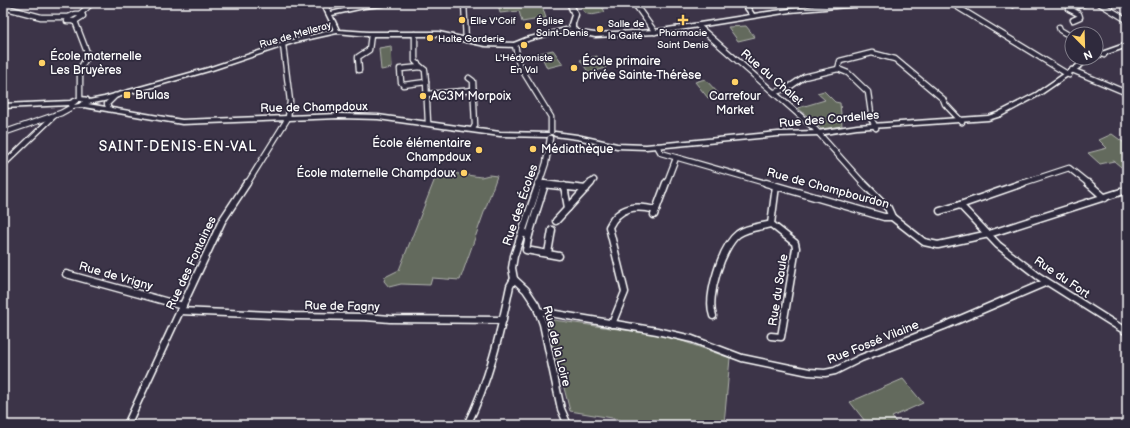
<svg xmlns="http://www.w3.org/2000/svg" width="1130" height="428" font-family="'Balsamiq Sans',sans-serif">
  <rect width="100%" height="100%" fill="#3c3448"/>
  <filter id="ink" filterUnits="userSpaceOnUse"><feTurbulence type="fractalNoise" baseFrequency=".025" numOctaves="2"/><feDisplacementMap in="SourceGraphic" scale="8" xChannelSelector="R" yChannelSelector="G"/><feConvolveMatrix kernelMatrix="1 2 1 2 8 2 1 2 1" color-interpolation-filters="sRGB"/></filter>
  <g filter="url(#ink)">
    <g fill="#636a5d" stroke="#b1b4ae">
      <polygon points="498,3 541,3 546,18 522,22 519,11 500,13"/>
      <path d="M600,3L605,12C593,15 585,18 580,5Z"/>
      <polygon points="746,26 755,37 738,41 728,27"/>
      <polygon points="391,46 392,68 381,70 379,48"/>
      <polygon points="553,50 563,64 547,68 540,53"/>
      <polygon points="597,56 606,68 589,73 580,60"/>
      <polygon points="705,79 718,93 718,95 708,98 695,82"/>
      <polygon points="824,91 835,102 840,103 842,126 821,129 798,108 825,100 817,93"/>
      <polygon points="1112,134 1127,145 1127,166 1121,167 1114,161 1100,164 1088,153 1107,148 1099,140"/>
      <polygon points="438,171 481,177 489,175 497,176 460,280 432,278 430,285 401,284 389,287 384,281 385,277 399,270"/>
      <polygon points="546,319 668,336 730,358 724,425 632,425 622,423 618,419 570,411"/>
      <polygon points="903,379 923,403 892,417 898,425 868,425 850,402"/>
    </g>
    <g fill="none" stroke-linecap="round" stroke-linejoin="round">
      <g stroke="#fff" stroke-width="7">
        <g id="minor-far1">
          <polyline points="464,3 466,40"/>
          <polyline points="634,3 655,32"/>
          <polyline points="951,3 1069,75"/>
          <polyline points="1099,3 1127,20"/>
          <polyline points="1013,5 1014,3"/>
          <polyline points="3,7 41,17 69,17"/>
          <polygon points="75,14 82,14 83,16 75,21 67,21 69,17"/>
          <polyline points="80,14 92,3"/>
          <polyline points="1073,20 1080,17 1079,14 1069,9 1086,3"/>
          <polyline points="75,21 88,55 80,69 80,98"/>
          <polyline points="698,26 814,128 864,184"/>
          <polyline points="1059,27 1060,30 1072,37"/>
          <polyline points="415,34 415,61 421,67"/>
          <polyline points="515,45 519,65 551,117 551,132"/>
          <polyline points="1096,50 1104,55"/>
          <polygon points="421,67 425,70 426,82 403,85 401,82 400,69"/>
          <polyline points="838,69 840,61 872,53 895,59 943,99 945,104 962,122"/>
          <polyline points="359,70 358,57 369,50 371,35"/>
          <polyline points="1072,70 1127,93"/>
          <polyline points="469,78 473,81 475,125 473,129"/>
          <polyline points="426,82 428,123"/>
          <polyline points="775,92 788,88 804,77 838,69 848,73 868,92 872,120 876,128"/>
          <polyline points="427,94 474,90"/>
          <polyline points="109,109 107,104 115,96"/>
          <polyline points="3,133 61,113 72,107"/>
          <polyline points="657,146 661,153 769,184"/>
          <polyline points="3,165 55,115"/>
          <polyline points="247,184 288,118 290,101 283,45"/>
          <polyline points="539,184 546,163 550,138"/>
          <polyline points="543,184 547,184"/>
          <polyline points="590,184 594,180"/>
          <polyline points="666,184 676,158"/>
          <polyline points="1020,184 1069,168 1089,184"/>
        </g>
      </g>
      <g stroke="#fff" stroke-width="9">
        <g id="minor">
          <polyline points="766,183 884,217 892,217 924,242 938,245 989,234 1127,190"/>
          <polyline points="863,183 888,208 892,217"/>
          <polyline points="1023,183 960,205 998,245 1038,276 1127,332"/>
          <polyline points="1088,183 1105,198"/>
          <polyline points="543,184 586,189"/>
          <polyline points="564,186 568,208 591,183"/>
          <polyline points="940,211 960,205"/>
          <polyline points="654,215 666,183"/>
          <polyline points="556,221 568,208"/>
          <polyline points="522,233 529,235 526,250 559,256"/>
          <polyline points="529,235 545,184"/>
          <polyline points="548,253 552,230"/>
          <polyline points="66,274 183,306"/>
          <polyline points="514,279 526,290 536,305 543,324 561,409 568,425"/>
          <polyline points="514,279 512,268 514,256 539,183"/>
          <polyline points="180,311 294,316 366,317 390,319 503,320"/>
          <polyline points="538,311 657,331 692,339 742,358 809,372 825,373 835,371 861,358 944,326 1047,282"/>
          <path d="M713,316C706,297 722,246 738,234C748,227 761,227 771,224"/>
          <path d="M612,324L625,292L609,227C619,206 636,205 656,210"/>
          <polyline points="771,336 781,337 796,248 795,243 771,224 776,186"/>
          <polyline points="127,425 222,221 247,183"/>
          <path d="M467,425C489,381 500,334 510,286L514,279"/>
        </g>
      </g>
      <g stroke="#fff" stroke-width="3">
        <g id="tertiary">
          <path d="M321,3H327L331,12L364,4L392,3L389,5L364,8L332,15L339,30L368,32H439L485,42L514,43L526,38L570,27L569,24L572,15L567,3H573L578,15L575,24V28L580,31L595,33L655,30L750,15L741,3H747L754,14C793,8 833,3 873,3L870,5L790,12L655,34L595,37L576,33L570,30L530,40L515,47L485,46L439,36H368L337,33L296,42L212,70L104,101L88,104L182,120L339,114L378,115L500,132L549,133L550,135L547,137L500,136L378,119L339,118L182,124L84,107L70,108L69,105L3,108V104L70,101C76,98 81,96 88,98L89,100L104,97L208,68L292,40L334,30ZM79,101H83L79,104L74,105Z"/>
          <polygon points="1127,43 1127,47 1096,58 1096,54"/>
          <polygon points="1087,58 1094,58 1040,95 1001,116 988,120 857,129 818,135 778,136 646,149 617,148 577,139 555,136 552,134 555,132 577,135 617,144 646,145 778,132 818,131 857,125 988,116 997,113 1036,93"/>
        </g>
      </g>
      <use href="#minor-far1" stroke="#2f2a3d" stroke-width="4.5"/>
      <use href="#minor" stroke="#2f2a3d" stroke-width="6"/>
      <use href="#tertiary" fill="#2f2a3d" fill-rule="evenodd"/>
    </g>
  </g>
  <g fill="#ffd166" stroke="#2f2a3d" stroke-width="1.5">
    <circle cx="462" cy="20" r="4"/>
    <path d="M681 14h4v4h4v4h-4v4h-4v-4h-4v-4h4z"/>
    <circle cx="528" cy="26" r="4"/>
    <circle cx="600" cy="29" r="4"/>
    <circle cx="430" cy="38" r="4"/>
    <circle cx="524" cy="45" r="4"/>
    <circle cx="42" cy="63" r="4"/>
    <circle cx="574" cy="68" r="4"/>
    <circle cx="735" cy="82" r="4"/>
    <rect x="123" y="91" width="8" height="8" rx="2"/>
    <circle cx="423" cy="96" r="4"/>
    <circle cx="533" cy="149" r="4"/>
    <circle cx="479" cy="150" r="4"/>
    <circle cx="464" cy="173" r="4"/>
  </g>
  <g text-anchor="middle" stroke-width="3.5" stroke-linejoin="round" paint-order="stroke">
    <g font-size="10" fill="#fff" stroke="#2f2a3d" text-anchor="start">
      <text x="470" y="24">Elle V'Coif</text>
      <text x="536" y="24">Église<tspan x="536" dy="12">Saint-Denis</tspan></text>
      <text x="608" y="27">Salle de<tspan x="608" dy="12">la Gaité</tspan></text>
      <text x="683" y="36" text-anchor="middle">Pharmacie<tspan x="683" dy="12">Saint Denis</tspan></text>
      <text x="438" y="42">Halte Garderie</text>
      <text x="524" y="61" text-anchor="middle">L'Hédyoniste<tspan x="524" dy="12">En Val</tspan></text>
    </g>
    <g font-size="10" fill="#fff" stroke="#2f2a3d">
      <text transform="translate(295 34) rotate(-16)" y="4">Rue de Melleray</text>
    </g>
    <g font-size="12" fill="#fff" stroke="#2f2a3d" text-anchor="start">
      <text x="50" y="60">École maternelle<tspan x="50" dy="14">Les Bruyères</tspan></text>
      <text x="582" y="65">École primaire<tspan x="582" dy="14">privée Sainte-Thérèse</tspan></text>
      <text x="135" y="99">Brulas</text>
      <text x="431" y="100">AC3M Morpoix</text>
      <text x="735" y="100" text-anchor="middle">Carrefour<tspan x="735" dy="14">Market</tspan></text>
      <text x="471" y="147" text-anchor="end">École élémentaire<tspan x="471" dy="14">Champdoux</tspan></text>
      <text x="541" y="153">Médiathèque</text>
      <text x="456" y="177" text-anchor="end">École maternelle Champdoux</text>
    </g>
    <g font-size="12" fill="#fff" stroke="#2f2a3d">
      <text transform="translate(772 77) rotate(41)" y="4">Rue du Chalet</text>
      <text transform="translate(314 107) rotate(-1)" y="4">Rue de Champdoux</text>
      <text transform="translate(829 119) rotate(-5)" y="4">Rue des Cordelles</text>
      <text transform="translate(828 188) rotate(15)" y="4">Rue de Champbourdon</text>
      <text transform="translate(520 205) rotate(-71)" y="4">Rue des Écoles</text>
      <text transform="translate(191 263) rotate(-65)" y="4">Rue des Fontaines</text>
      <text transform="translate(116 276) rotate(16)" y="4">Rue de Vrigny</text>
      <text transform="translate(1062 277) rotate(34)" y="4">Rue du Fort</text>
      <text transform="translate(778 290) rotate(-81)" y="4">Rue du Saule</text>
      <text transform="translate(342 306) rotate(1)" y="4">Rue de Fagny</text>
      <text transform="translate(873 342) rotate(-22)" y="4">Rue Fossé Vilaine</text>
      <text transform="translate(557 346) rotate(76)" y="4">Rue de la Loire</text>
    </g>
    <g font-size="14" letter-spacing="1" fill="#fff" stroke="#2f2a3d">
      <text x="178" y="151">SAINT-DENIS-EN-VAL</text>
    </g>
  </g>
  <rect width="1130" height="428" fill="none" stroke="#2f2a3d" stroke-width="16"/>
  <rect x="8" y="8" width="1114" height="412" fill="none" stroke="#fff" stroke-width="1.5" filter="url(#ink)"/>
  <g transform="translate(1084 46) rotate(157)"><circle r="19" fill="#2f2a3d" stroke="#827f8b"/>
  <path d="M0-3L7 15L0 10L-7 15Z" fill="#ffd166"/>
  <text y="-6" font-size="11" font-weight="bold" text-anchor="middle" fill="#ffffff">N</text>
  </g>
</svg>
